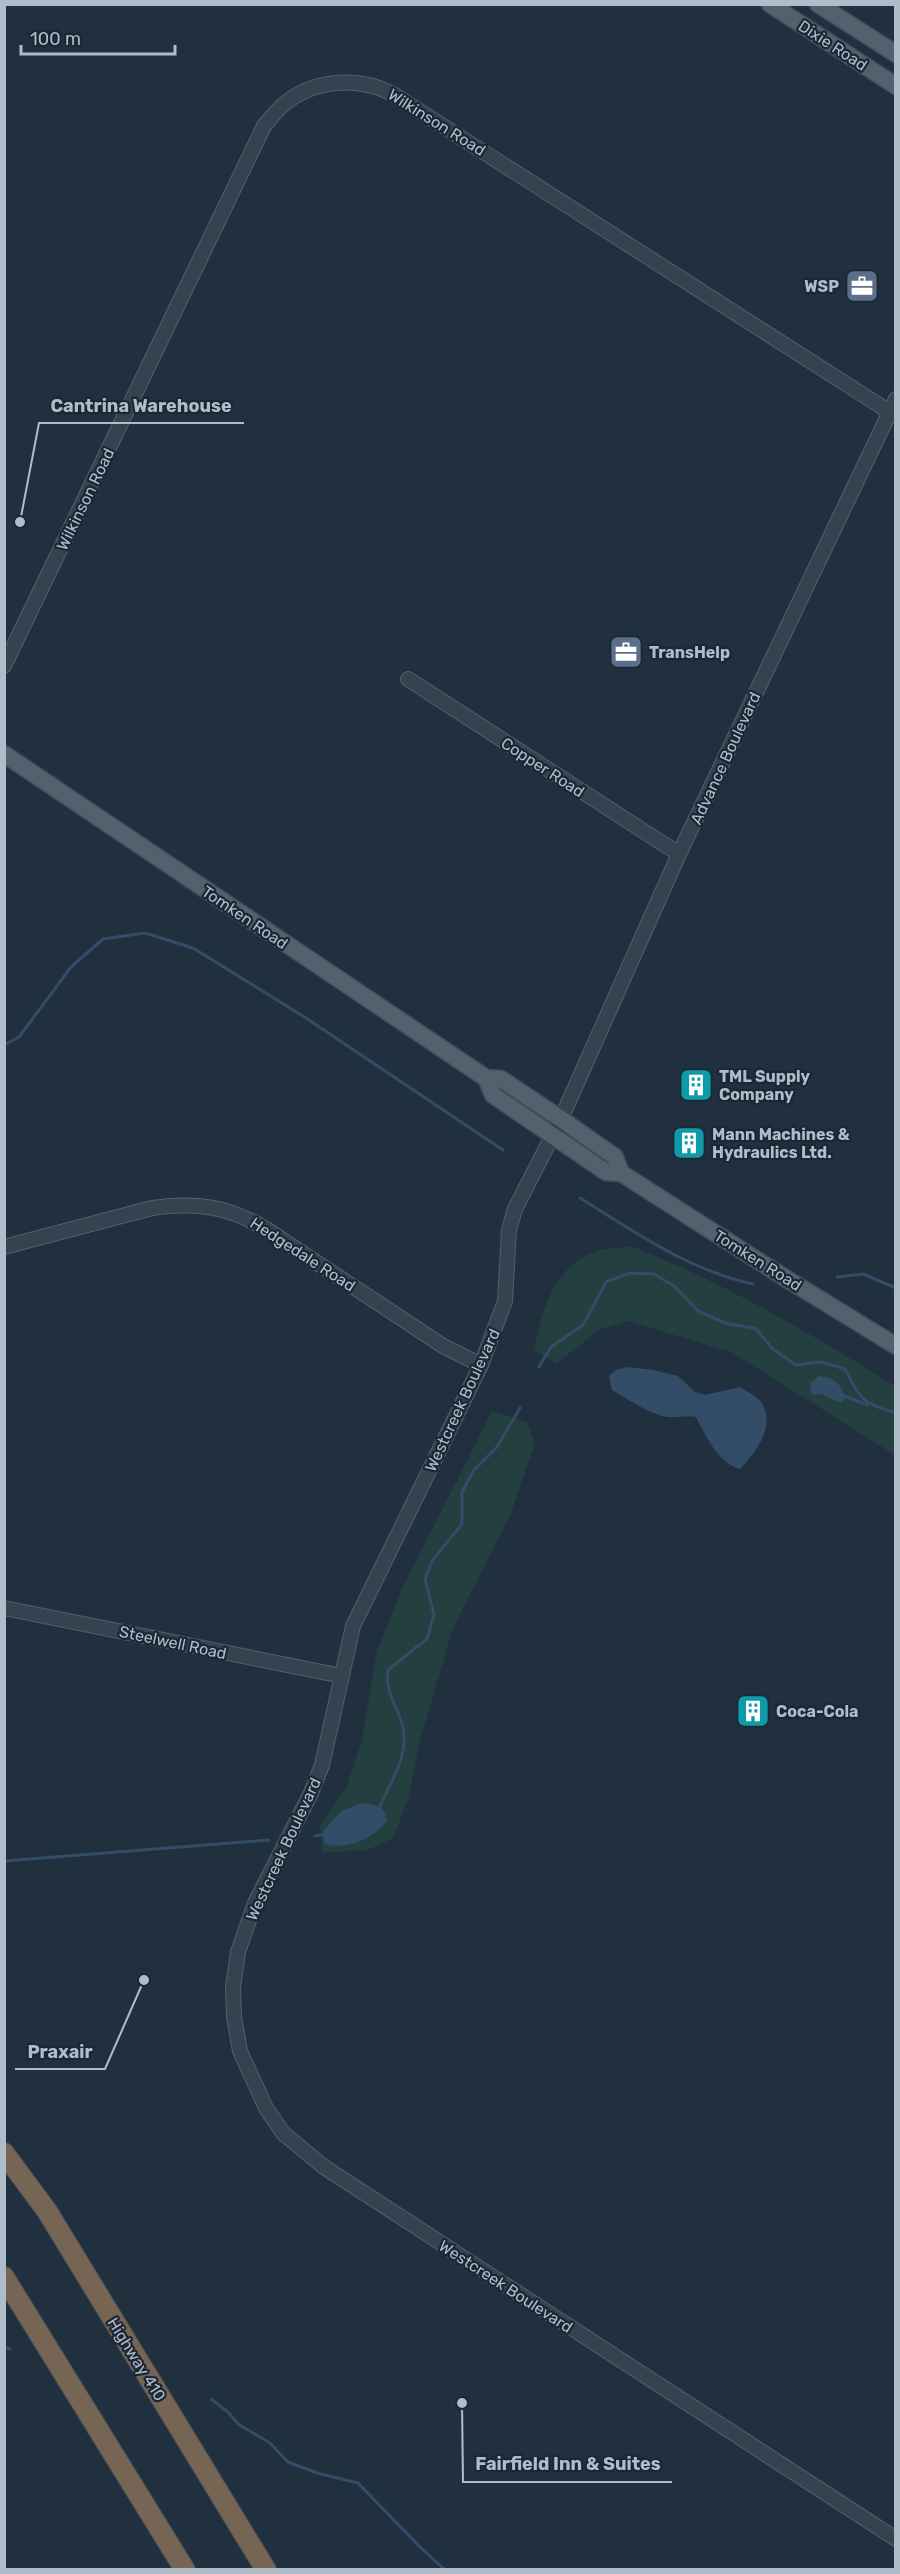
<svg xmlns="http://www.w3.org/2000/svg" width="900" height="2574" font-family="Rubik,sans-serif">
  <rect width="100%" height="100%" fill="#21303f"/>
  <g fill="#233f40">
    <path d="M631,1246C724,1283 811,1333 895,1386V1455L731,1352L628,1321L599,1330L556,1364L534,1349C542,1312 553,1267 594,1252C605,1248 619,1248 631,1246Z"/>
    <polygon points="492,1411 527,1422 535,1443 511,1513 453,1628 419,1744 409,1797 393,1838 368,1850 322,1853 320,1825 346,1788 362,1739 377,1651 401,1591"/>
  </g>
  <g fill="#334d68">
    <path d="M628,1367L653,1370L678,1376L695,1392L705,1395L740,1387C747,1392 758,1396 763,1405C775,1428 755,1453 740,1469C719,1464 705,1435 696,1417C686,1415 678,1418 668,1417C651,1415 627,1399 612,1390L609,1376L616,1370Z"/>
    <path d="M819,1376C835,1378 842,1384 845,1399L841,1403L821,1394L813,1395L810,1392L811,1387L809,1384Z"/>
    <path d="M361,1803C374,1805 385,1805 387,1821C371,1840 348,1850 324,1844V1830L342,1811Z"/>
  </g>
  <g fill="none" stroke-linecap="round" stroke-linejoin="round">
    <g stroke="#334d68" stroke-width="3">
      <polyline points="4,1045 19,1037 71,967 103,939 145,933 193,948 306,1018 503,1150"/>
      <path d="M580,1198C635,1232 688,1270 753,1284"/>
      <polyline points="837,1277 863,1274 896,1288"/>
      <path d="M539,1367L551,1347L583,1325L606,1282L630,1273L654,1274L674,1286L698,1311L728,1324L755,1328L773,1349L796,1365L821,1362L845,1369C860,1399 863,1404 896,1413"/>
      <polyline points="840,1394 867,1405"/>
      <path d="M379,1809C389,1783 409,1758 403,1728C398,1706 385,1694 388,1670L427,1639L434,1615L425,1579L432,1561L462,1524V1492L474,1470L497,1447L520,1408"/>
      <polyline points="315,1836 325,1834"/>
      <polyline points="4,1861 269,1840"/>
      <polyline points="4,2347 10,2349"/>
      <polyline points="211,2399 228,2412 238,2424 270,2443 288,2462 317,2473 358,2483 419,2546 445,2570"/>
    </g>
    <g stroke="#545f6d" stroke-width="16">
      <g id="minor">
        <polyline points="896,399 679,854 561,1119 515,1209 509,1230 505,1301 481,1365 353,1626 322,1765 311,1793 255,1903 238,1952 233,1987 234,2017 240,2051 266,2108 283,2133 324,2167 896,2539"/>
        <path d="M4,666L264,126C270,119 276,111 283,105C313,79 358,76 393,94L896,416"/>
        <polyline points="408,679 679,854"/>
        <path d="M4,1247L152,1208C197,1202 228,1206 266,1229L443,1346L481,1365"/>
        <polyline points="4,1608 342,1676"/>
      </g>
    </g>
    <g stroke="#3f4b58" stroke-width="19">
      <g id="major">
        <polyline points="770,4 896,86"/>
        <polyline points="818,4 896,54"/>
        <polyline points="4,754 462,1062 486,1078 501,1079 561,1119 615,1157 621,1173"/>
        <polyline points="486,1078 493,1095 606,1172 621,1173 782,1276 896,1346"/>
      </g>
    </g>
    <g stroke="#414c5a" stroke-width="22">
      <g id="highway">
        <polyline points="4,2153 47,2211 266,2570"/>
        <polyline points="4,2277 185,2570"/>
      </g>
    </g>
    <use href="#minor" stroke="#35424f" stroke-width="14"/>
    <use href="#major" stroke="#53616f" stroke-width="16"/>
    <use href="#highway" stroke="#766552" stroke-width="20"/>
  </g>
  <defs>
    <g id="office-square" transform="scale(1.725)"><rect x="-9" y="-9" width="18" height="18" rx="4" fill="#5c6f8a" stroke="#1b2734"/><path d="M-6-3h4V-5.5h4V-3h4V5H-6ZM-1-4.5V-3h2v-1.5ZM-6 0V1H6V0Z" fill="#fff"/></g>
    <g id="building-square" transform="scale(1.725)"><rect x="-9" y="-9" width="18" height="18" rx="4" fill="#0f9aa8" stroke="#1b2734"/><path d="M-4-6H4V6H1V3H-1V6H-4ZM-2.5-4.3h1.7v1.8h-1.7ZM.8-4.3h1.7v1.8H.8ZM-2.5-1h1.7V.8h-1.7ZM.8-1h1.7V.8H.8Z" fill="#fff"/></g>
  </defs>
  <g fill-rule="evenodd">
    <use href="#office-square" x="862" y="286"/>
    <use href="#office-square" x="626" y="652"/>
    <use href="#building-square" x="696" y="1085"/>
    <use href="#building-square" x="689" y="1143"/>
    <use href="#building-square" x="753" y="1711"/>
  </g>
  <g text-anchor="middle" stroke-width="4.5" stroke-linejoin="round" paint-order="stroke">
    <g font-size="16" fill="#b1bcca" stroke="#1b2734">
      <text transform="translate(833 45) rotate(33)" y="6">Dixie Road</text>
      <text transform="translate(437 122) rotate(32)" y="6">Wilkinson Road</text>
      <text transform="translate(85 499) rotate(-64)" y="6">Wilkinson Road</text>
      <text transform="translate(725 758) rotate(-65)" y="6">Advance Boulevard</text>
      <text transform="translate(543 767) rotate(33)" y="6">Copper Road</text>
      <text transform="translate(245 917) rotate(34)" y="6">Tomken Road</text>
      <text transform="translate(303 1254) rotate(33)" y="6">Hedgedale Road</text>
      <text transform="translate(758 1260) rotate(32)" y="6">Tomken Road</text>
      <text transform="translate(462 1400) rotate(-65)" y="6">Westcreek Boulevard</text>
      <text transform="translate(173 1642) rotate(12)" y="6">Steelwell Road</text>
      <text transform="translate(283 1849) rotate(-65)" y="6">Westcreek Boulevard</text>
      <text transform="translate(506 2286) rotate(33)" y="6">Westcreek Boulevard</text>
      <text transform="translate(137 2359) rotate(58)" y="6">Highway 410</text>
    </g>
    <g font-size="16" font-weight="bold" fill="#b1bcca" stroke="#1b2734" text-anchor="start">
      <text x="839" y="292" text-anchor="end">WSP</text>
      <text x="649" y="658">TransHelp</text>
      <text x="719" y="1082">TML Supply<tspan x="719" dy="18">Company</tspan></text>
      <text x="712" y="1140">Mann Machines &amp;<tspan x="712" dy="18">Hydraulics Ltd.</tspan></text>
      <text x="776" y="1717">Coca-Cola</text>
    </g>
  </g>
  <path fill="none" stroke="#b1bcca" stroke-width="2" d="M20 522L39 423H244M144 1980L105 2069H15M462 2403L463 2482H672"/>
  <g fill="#b1bcca" stroke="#1b2734" stroke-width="2">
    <circle cx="20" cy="522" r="6"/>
    <circle cx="144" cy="1980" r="6"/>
    <circle cx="462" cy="2403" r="6"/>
  </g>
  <g font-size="18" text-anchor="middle" font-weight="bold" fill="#b1bcca" stroke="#1b2734" stroke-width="4.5" stroke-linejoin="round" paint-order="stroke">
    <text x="141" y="412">Cantrina Warehouse</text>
    <text x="60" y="2058">Praxair</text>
    <text x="568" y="2470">Fairfield Inn &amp; Suites</text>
  </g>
  <rect width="900" height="2574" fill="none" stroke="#b1bcca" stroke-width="12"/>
  <path d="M21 45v9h154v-9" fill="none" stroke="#b1bcca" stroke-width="3"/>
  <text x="30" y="45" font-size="18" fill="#b1bcca" stroke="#1b2734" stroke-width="4.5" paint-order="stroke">100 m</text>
</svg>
